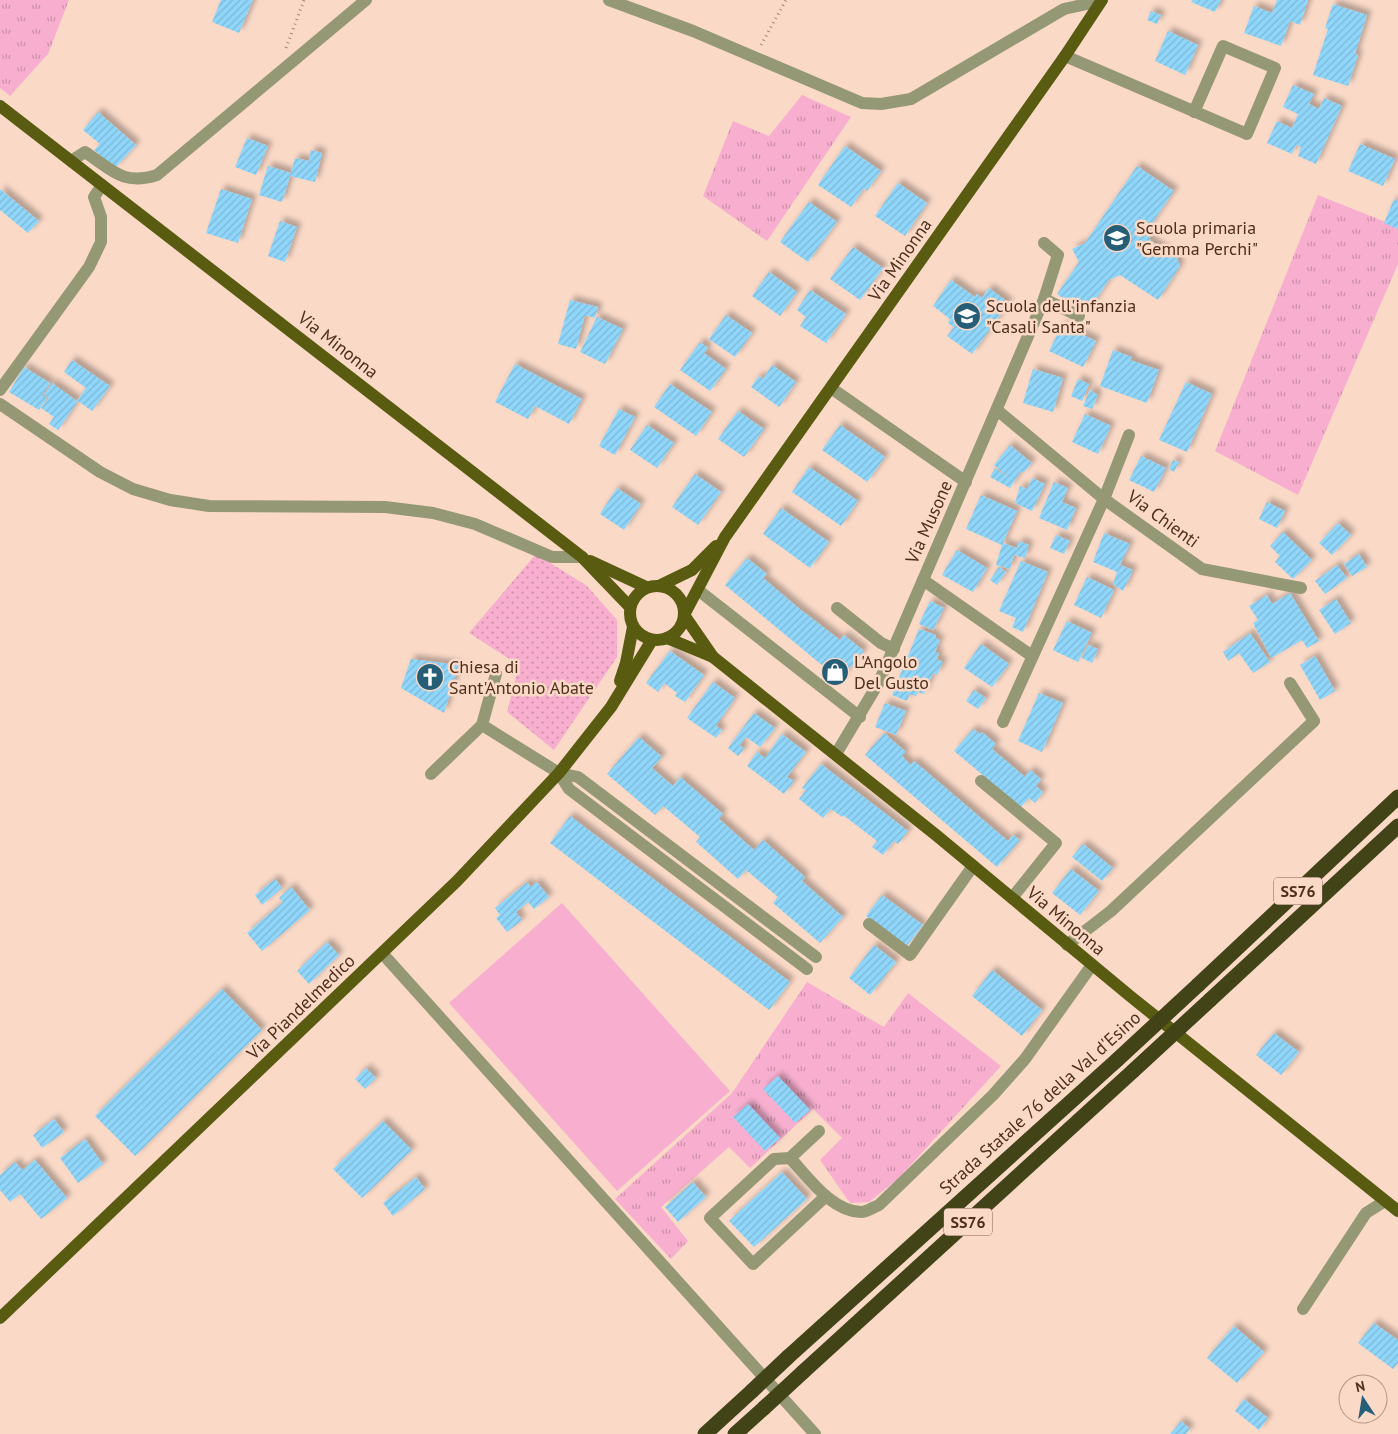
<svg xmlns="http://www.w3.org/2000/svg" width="1398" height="1434" font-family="'PT Sans',sans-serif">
  <defs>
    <pattern id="grass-tufts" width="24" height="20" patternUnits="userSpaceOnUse" patternTransform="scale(1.25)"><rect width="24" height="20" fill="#f8afcf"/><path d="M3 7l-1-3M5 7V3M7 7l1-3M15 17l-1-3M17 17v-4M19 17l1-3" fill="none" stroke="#cb8fa7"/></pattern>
    <pattern id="park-dots" width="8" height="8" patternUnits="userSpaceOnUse" patternTransform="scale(1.25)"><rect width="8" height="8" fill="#f8afcf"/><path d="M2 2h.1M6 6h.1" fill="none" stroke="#cb8fa7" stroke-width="1.8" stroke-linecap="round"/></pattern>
    <pattern id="building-hatch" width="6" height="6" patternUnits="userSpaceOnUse" patternTransform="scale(1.25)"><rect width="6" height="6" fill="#8fd6fa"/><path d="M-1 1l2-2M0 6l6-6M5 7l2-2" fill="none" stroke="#7db8d6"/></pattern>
    <filter id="shadow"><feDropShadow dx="4.5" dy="-4.5" stdDeviation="2.5" flood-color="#0004"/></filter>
  </defs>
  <rect width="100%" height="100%" fill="#fad9c7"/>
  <g fill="url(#grass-tufts)">
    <polygon points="0,0 69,0 48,54 10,96 0,88"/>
    <polygon points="802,95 851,117 767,241 703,196 733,121 769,136"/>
    <polygon points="1318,195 1398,227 1398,264 1298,495 1215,451"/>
    <polygon points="807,982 884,1027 908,993 1001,1066 898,1179 869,1202 850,1203 820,1160 842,1138 813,1109 750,1168 729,1147 661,1207 688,1241 671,1259 615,1199 732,1093"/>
  </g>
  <polygon fill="url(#park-dots)" points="536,554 587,586 617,620 617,657 554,750 507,712 519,665 469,633"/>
  <polygon fill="#f8afcf" points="562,903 730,1091 617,1191 449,1003"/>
  <g fill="url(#building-hatch)" filter="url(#shadow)">
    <polygon points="221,0 253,0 239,33 212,22"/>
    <polygon points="1193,0 1221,0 1215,12 1191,2"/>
    <polygon points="1277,0 1308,0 1300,25 1290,21 1281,46 1244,33 1254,6 1272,13"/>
    <polygon points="1333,4 1367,15 1355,54 1358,55 1348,86 1313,75 1328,29 1325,28"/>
    <polygon points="1151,11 1161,15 1157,24 1147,20"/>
    <polygon points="1168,31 1198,45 1185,75 1155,61"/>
    <polygon points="1293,85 1314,94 1309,104 1319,109 1324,98 1342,106 1316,164 1298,156 1301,147 1296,145 1292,154 1267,143 1277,121 1292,128 1298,114 1283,107"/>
    <polygon points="98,112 136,145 115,168 94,150 100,144 83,130"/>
    <polygon points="247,138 268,146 256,175 235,167"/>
    <polygon points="1360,144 1395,159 1383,186 1348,171"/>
    <polygon points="845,146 881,171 867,191 864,188 851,207 818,185"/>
    <polygon points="311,150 322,153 315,182 290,176 295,158 309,161"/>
    <polygon points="268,166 291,173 282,202 259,195"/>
    <polygon points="1137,166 1174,191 1146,232 1151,241 1177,258 1180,266 1158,300 1120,275 1109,280 1086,314 1057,294 1079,262 1072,249 1085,243"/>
    <polygon points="898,183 927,203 905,236 875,216"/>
    <polygon points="0,189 39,221 28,233 0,210"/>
    <polygon points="221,189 252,199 238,243 206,233"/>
    <polygon points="1394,199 1398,201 1398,229 1384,223"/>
    <polygon points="809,202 837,222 808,262 780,242"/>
    <polygon points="280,221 297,227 285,262 268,256"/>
    <polygon points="853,247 883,268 860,300 830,279"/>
    <polygon points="769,272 797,292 780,316 752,296"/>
    <polygon points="951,280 975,297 977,294 982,298 989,288 1009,303 972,354 947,336 954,327 948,323 950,319 933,306"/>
    <polygon points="810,290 846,314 826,343 800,326 806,317 797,310"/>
    <polygon points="570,300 598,307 595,318 585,315 576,349 558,344"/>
    <polygon points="726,315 752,333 735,357 709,339"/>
    <polygon points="597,317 623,329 605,364 580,352"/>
    <polygon points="1062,325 1096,341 1083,367 1049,351"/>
    <polygon points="700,342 708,348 704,353 726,369 710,391 680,370"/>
    <polygon points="1113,350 1132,357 1130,360 1159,370 1147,403 1100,386"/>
    <polygon points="72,360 110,386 92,411 78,401 58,430 49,424 54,417 41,408 48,399 51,400 44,395 52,383 77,401 86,388 64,372"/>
    <polygon points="515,364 582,399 569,424 535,406 528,419 495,402"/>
    <polygon points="772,365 796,382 779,407 751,387 759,376 763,379"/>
    <polygon points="24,367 50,383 42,396 47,398 39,410 9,392"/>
    <polygon points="1033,369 1063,378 1053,412 1023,403"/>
    <polygon points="1078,379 1089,384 1082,401 1071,396"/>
    <polygon points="1186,382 1212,394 1187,452 1159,440"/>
    <polygon points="670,384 712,412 696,436 654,407"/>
    <polygon points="1090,390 1098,395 1092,409 1083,406"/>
    <polygon points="619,409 635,417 615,455 599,446"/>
    <polygon points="738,411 764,429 744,457 718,439"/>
    <polygon points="1085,414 1111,426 1098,454 1072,442"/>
    <polygon points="647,425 674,443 657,468 630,450"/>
    <polygon points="840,425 885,457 867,482 822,450"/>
    <polygon points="1010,445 1032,463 1023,473 1021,471 1010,488 990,477 995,468 1011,479 994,465"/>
    <polygon points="1141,456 1166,468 1154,492 1129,480"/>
    <polygon points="1173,460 1179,462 1174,472 1169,469"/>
    <polygon points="809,467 858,501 841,526 792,492"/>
    <polygon points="695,474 721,492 698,525 672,507"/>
    <polygon points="1032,478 1045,484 1032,511 1015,503 1020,486 1027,489"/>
    <polygon points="1054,482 1068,488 1062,502 1076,508 1067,530 1039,518"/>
    <polygon points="617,488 641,504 624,530 600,514"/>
    <polygon points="981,495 1017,511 1003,543 1017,548 1019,541 1029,545 1025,558 1014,555 1010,569 996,565 1002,545 966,529"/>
    <polygon points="1267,502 1285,511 1277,528 1259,519"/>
    <polygon points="781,508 829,542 810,568 763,534"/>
    <polygon points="1338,523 1351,535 1332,555 1319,543"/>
    <polygon points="1283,532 1312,560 1293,579 1275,562 1280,556 1270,546"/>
    <polygon points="1104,533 1130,544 1120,565 1133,570 1123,591 1113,584 1117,572 1093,562"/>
    <polygon points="1056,535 1070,541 1064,554 1050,548"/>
    <polygon points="957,550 987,568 973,592 942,575"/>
    <polygon points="1359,554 1367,567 1352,576 1344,564"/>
    <polygon points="747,558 767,574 763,578 801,610 840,640 844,635 864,651 840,680 725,585"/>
    <polygon points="1021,561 1048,572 1023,632 1012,627 1016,618 999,611"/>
    <polygon points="1337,565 1347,578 1325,594 1315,581"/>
    <polygon points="999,567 1006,572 997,585 990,580"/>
    <polygon points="1087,577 1114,590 1101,618 1074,605"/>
    <polygon points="1290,593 1319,641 1307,648 1302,640 1271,658 1253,623 1258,620 1249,606 1267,595 1272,604"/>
    <polygon points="1336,599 1351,623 1335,634 1319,610"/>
    <polygon points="930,601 944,608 933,630 919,624"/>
    <polygon points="1067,621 1092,633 1078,662 1053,650"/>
    <polygon points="919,629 936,635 935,638 940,640 935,652 939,653 937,659 943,662 937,675 933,673 924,694 918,692 916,696 910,694 907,701 892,695"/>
    <polygon points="1250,633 1270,662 1253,673 1239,653 1228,661 1223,652"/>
    <polygon points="981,644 1009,664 992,687 964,668"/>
    <polygon points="1088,645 1098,649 1092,663 1082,658"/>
    <polygon points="670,651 704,675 685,702 675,696 677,693 664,683 658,692 646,683"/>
    <polygon points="1315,656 1335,691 1320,700 1300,665"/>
    <polygon points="411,659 459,665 444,713 401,688"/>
    <polygon points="713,682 735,698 716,726 722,730 716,738 687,718"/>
    <polygon points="974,690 986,698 978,709 966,701"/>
    <polygon points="1039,693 1063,703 1042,752 1018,741"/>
    <polygon points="885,703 906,711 896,735 875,727"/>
    <polygon points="754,713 775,728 760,747 746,737 740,745 744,749 738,756 728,748"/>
    <polygon points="973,729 980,734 982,732 996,744 992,749 1025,777 1030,770 1041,779 1036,786 1043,792 1035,803 1029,798 1021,807 954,751"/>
    <polygon points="884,733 906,752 902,756 911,765 914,761 1008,841 1013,835 1020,840 997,867 865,755"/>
    <polygon points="782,734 806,752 787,777 794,781 784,794 747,766 757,752 765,758"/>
    <polygon points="639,737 662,757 652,768 673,786 680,777 723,814 719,819 754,850 763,840 805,877 802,881 843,917 820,943 773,903 778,897 746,870 738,879 696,842 700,837 663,806 655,815 607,774"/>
    <polygon points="821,764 908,831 898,844 894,841 883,855 872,847 877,841 843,815 842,817 831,809 823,818 799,799 806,790 802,788"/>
    <polygon points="570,816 790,982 769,1010 550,843"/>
    <polygon points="1083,844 1113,868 1102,881 1072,857"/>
    <polygon points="1071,869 1099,891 1080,915 1052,893"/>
    <polygon points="275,879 282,888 262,905 255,895"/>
    <polygon points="527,882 531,887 537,882 549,897 534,909 528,902 516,912 522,920 507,932 496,918 500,915 495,908"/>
    <polygon points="291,887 310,910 262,951 247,933 283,902 279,898"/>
    <polygon points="882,895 923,925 907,946 866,916"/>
    <polygon points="327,942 339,955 309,984 297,971"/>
    <polygon points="874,945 896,962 870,995 849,978"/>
    <polygon points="992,970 1042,1010 1022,1036 972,996"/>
    <polygon points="222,989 262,1030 135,1156 95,1116"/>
    <polygon points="1274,1033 1299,1052 1281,1075 1256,1055"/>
    <polygon points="366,1068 376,1078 365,1089 355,1079"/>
    <polygon points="778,1076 810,1110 795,1123 763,1089"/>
    <polygon points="748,1104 780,1138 765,1151 733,1117"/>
    <polygon points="54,1119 64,1132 42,1148 33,1135"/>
    <polygon points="383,1121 412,1150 362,1198 333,1169"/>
    <polygon points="85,1139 103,1164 78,1183 60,1158"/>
    <polygon points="35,1160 67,1198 41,1219 20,1194 10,1202 0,1190 0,1175 15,1162 22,1170"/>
    <polygon points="782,1172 807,1199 754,1247 729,1221"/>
    <polygon points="416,1177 425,1189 393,1216 383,1203"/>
    <polygon points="693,1182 706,1197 678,1222 665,1207"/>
    <polygon points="1374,1323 1398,1340 1398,1363 1393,1369 1358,1343"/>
    <polygon points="1234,1326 1264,1352 1237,1383 1207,1358"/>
    <polygon points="1244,1399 1268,1418 1259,1430 1235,1411"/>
    <polygon points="1181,1421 1190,1429 1186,1434 1170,1434"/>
  </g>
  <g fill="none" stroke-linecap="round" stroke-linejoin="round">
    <g stroke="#a48472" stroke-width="3" stroke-dasharray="1 4" stroke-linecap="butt">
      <polyline points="761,45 786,0"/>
      <polyline points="286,48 304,0"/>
    </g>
    <g stroke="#959875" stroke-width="12">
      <polyline points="609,0 693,31 862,103 881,104 911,99 1064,9 1101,1"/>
      <polyline points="1065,56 1247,134 1275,68 1223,46 1194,112"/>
      <path d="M71,161L85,152C112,170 123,186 157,175L366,0"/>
      <polyline points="1044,299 1079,316"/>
      <polyline points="831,388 966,482"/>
      <polyline points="0,390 89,267 101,242 101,217 94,197 102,185"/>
      <polyline points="0,404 100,472 133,489 170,500 209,506 385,507 433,513 475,524 552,557 582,557"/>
      <polyline points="997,410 1104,499 1003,722"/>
      <polyline points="1129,435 1104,499 1202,569 1301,588"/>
      <polyline points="923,580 1032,656"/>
      <polyline points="698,590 860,717"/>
      <polyline points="837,608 881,643 894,649"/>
      <polyline points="496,674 482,725 559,773 578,777 816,957"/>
      <polyline points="836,754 879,682 1044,299 1058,255 1044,243"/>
      <polyline points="559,773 569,789 807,969"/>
      <polyline points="431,774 482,725"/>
      <polyline points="981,781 1056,843 1012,898"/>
      <polyline points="869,924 910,955 973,866"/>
      <polyline points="1067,945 1111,911 1314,721 1290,683"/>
      <polyline points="382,953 815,1434"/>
      <polyline points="819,1131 790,1158 774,1159 710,1218 753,1264 826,1196"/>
      <path d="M790,1158C809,1178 831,1211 861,1212C867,1212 874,1207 879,1205L993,1095L1025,1059L1092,965"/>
      <polyline points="1303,1309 1366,1213 1385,1201"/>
    </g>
    <g stroke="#595b10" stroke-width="12">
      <polyline points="0,106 582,557 630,607"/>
      <polyline points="590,561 646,587"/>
      <circle cx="657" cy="613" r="27"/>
      <polyline points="659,586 692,570 716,546"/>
      <polyline points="667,638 713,657 936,835 1130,996 1398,1211"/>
      <polyline points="713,657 684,615 725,537 1065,56 1102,0"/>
      <polyline points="620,681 626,663 633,627"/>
      <polyline points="0,1318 457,881 559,773 611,707 652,640"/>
    </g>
    <g stroke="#424417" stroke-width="15">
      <polyline points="1198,985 1398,797"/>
      <polyline points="1210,1000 1398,826"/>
      <polyline points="788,1357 1117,1060"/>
      <polyline points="803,1372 1133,1071"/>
      <polyline points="705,1434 752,1391"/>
      <polyline points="735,1434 764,1408"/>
    </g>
    <g stroke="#424417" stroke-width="15">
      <polyline points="1117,1060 1198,985"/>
      <polyline points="1133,1071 1210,1000"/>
      <polyline points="752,1391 788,1357"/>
      <polyline points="764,1408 803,1372"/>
    </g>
  </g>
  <defs>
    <g id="school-disc" transform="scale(1.4375)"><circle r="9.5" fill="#265e78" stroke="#fad9c7"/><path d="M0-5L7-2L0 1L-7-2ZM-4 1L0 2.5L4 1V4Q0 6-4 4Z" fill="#fff"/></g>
    <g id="shop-disc" transform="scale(1.4375)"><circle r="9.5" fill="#265e78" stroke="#fad9c7"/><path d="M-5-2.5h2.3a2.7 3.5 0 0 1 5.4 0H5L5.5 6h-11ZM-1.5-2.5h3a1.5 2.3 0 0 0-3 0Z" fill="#fff"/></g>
    <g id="church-disc" transform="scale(1.4375)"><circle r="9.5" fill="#265e78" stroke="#fad9c7"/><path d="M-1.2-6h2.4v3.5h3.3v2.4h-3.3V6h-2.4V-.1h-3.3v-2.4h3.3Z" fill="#fff"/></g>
  </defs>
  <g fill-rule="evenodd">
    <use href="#school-disc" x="1117" y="238"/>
    <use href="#school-disc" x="967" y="316"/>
    <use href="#shop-disc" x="835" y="672"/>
    <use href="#church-disc" x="430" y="677"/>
  </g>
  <g text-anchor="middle" stroke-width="5" stroke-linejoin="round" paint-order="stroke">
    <g fill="#fad9c7" stroke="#82624f" stroke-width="1">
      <rect x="1274" y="877.5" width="48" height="27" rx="4"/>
      <rect x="944" y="1208.5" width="48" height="27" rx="4"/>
    </g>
    <g font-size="16" font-weight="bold" fill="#4e2f1c">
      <text x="1298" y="897">SS76</text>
      <text x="968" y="1228">SS76</text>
    </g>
    <g font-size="18" fill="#4e2f1c" stroke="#fad9c7" text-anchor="start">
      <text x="1136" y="234">Scuola primaria<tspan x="1136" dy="21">"Gemma Perchi"</tspan></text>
      <text x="986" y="312">Scuola dell'infanzia<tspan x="986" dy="21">"Casali Santa"</tspan></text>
      <text x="854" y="668">L'Angolo<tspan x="854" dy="21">Del Gusto</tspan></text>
      <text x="449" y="673">Chiesa di<tspan x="449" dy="21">Sant'Antonio Abate</tspan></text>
    </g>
    <g font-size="18" fill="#4e2f1c" stroke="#fad9c7">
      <text transform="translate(900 260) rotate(-55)" y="6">Via Minonna</text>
      <text transform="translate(338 345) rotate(38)" y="6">Via Minonna</text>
      <text transform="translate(1163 519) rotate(36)" y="6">Via Chienti</text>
      <text transform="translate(929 522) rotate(-66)" y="6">Via Musone</text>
      <text transform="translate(1066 921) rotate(40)" y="6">Via Minonna</text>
      <text transform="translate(301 1007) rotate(-44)" y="6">Via Piandelmedico</text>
      <text transform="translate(1040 1103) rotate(-42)" y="6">Strada Statale 76 della Val d'Esino</text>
    </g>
  </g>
  <g transform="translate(1363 1399) rotate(348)"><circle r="24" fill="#fad9c7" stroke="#b59583"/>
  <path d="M0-4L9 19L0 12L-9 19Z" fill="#265e78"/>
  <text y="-8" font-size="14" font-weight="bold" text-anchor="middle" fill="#4e2f1c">N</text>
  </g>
</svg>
